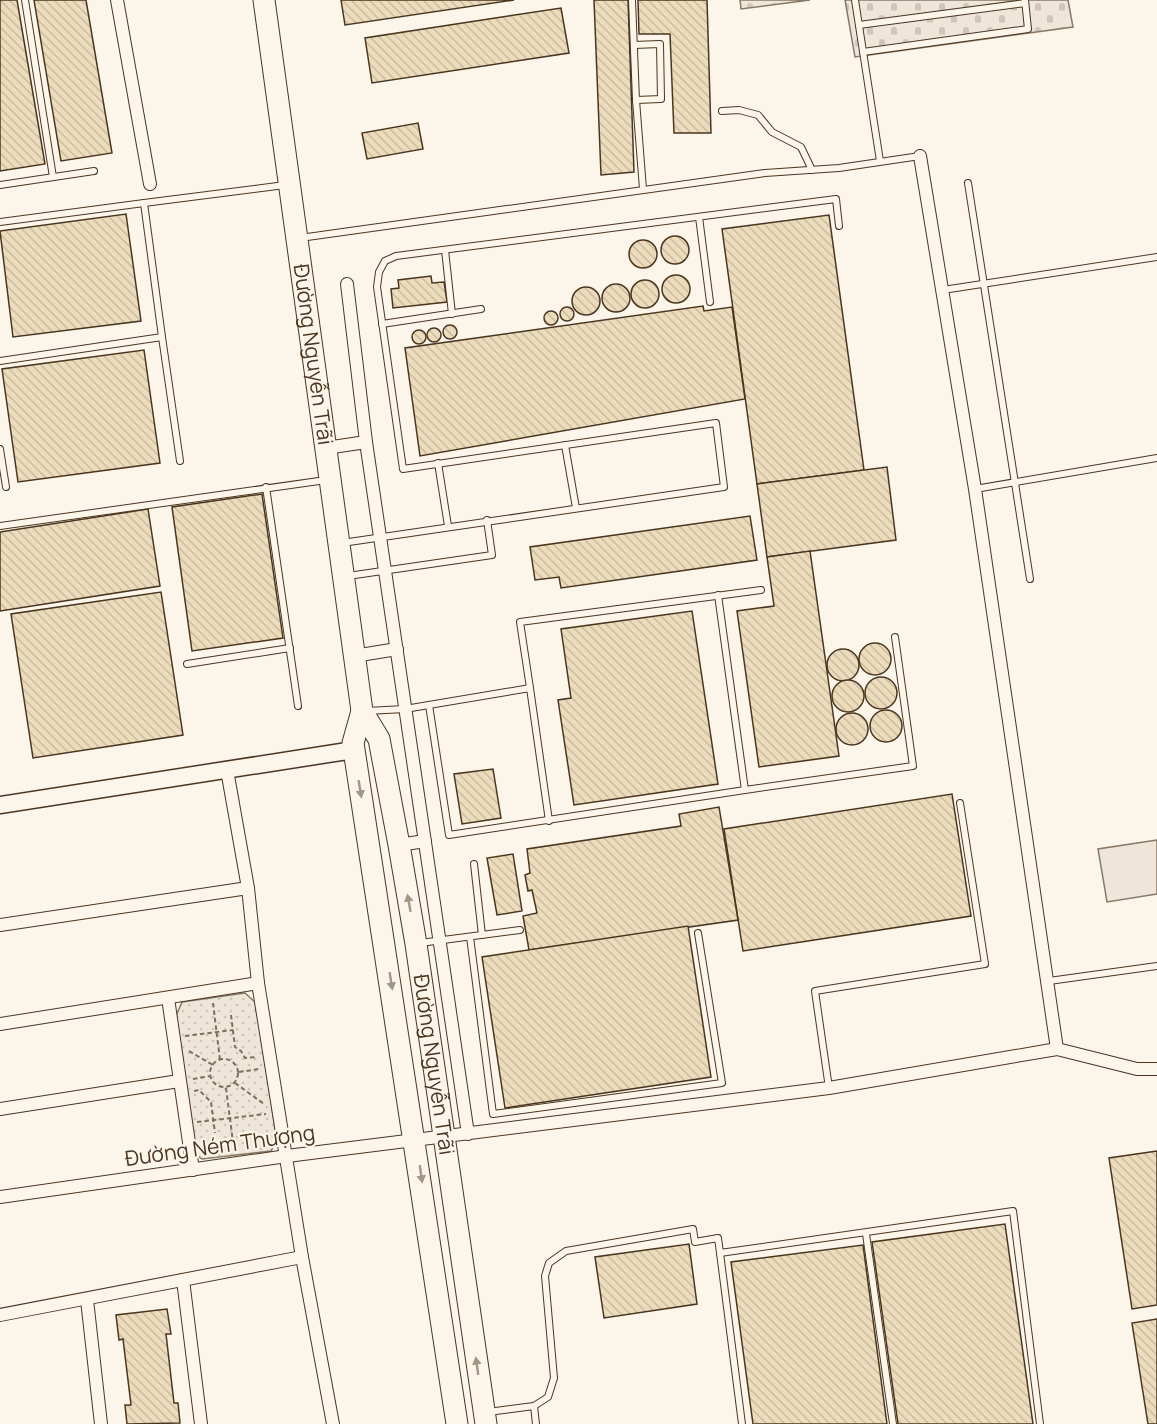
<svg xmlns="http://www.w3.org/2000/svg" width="1157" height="1424" font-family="Manrope,sans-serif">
  <defs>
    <pattern id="cemetery-stones" width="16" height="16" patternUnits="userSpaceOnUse" patternTransform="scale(1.5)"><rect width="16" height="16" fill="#ede6d9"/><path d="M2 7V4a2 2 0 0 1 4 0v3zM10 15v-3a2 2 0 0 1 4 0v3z" fill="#cdc6ba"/></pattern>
    <pattern id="park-dots" width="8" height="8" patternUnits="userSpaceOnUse" patternTransform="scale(1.5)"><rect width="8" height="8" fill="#ede6d9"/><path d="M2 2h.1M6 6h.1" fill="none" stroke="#cdc6ba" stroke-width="1.8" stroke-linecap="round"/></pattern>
    <pattern id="building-back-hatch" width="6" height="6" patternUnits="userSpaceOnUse" patternTransform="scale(1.5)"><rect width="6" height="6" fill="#ecdcbc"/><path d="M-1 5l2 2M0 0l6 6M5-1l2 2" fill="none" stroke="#ccbda1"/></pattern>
  </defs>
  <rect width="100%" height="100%" fill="#fbf6e9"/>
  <g fill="url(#cemetery-stones)" stroke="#887966" stroke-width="1.5">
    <polygon points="740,0 810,0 741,9"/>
    <polygon points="845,0 1068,0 1073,27 855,57"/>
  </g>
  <polygon fill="url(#park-dots)" stroke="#887966" stroke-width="1.5" points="245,993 256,1003 277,1141 271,1151 202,1159 194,1153 176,1016 182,1002"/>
  <polygon fill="#ede6d9" stroke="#887966" stroke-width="1.5" points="1157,840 1157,894 1107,902 1098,849"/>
  <g fill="url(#building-back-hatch)" stroke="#4a3520" stroke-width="1.5">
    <polygon points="0,0 17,0 45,164 0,171"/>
    <polygon points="34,0 86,0 112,153 61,161"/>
    <polygon points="341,0 514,0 345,25"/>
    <polygon points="594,0 628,0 634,172 601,175"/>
    <polygon points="638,0 707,0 711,133 674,133 670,34 639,34"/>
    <polygon points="561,8 569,53 372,83 365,38"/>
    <polygon points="418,123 423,149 367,159 362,133"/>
    <polygon points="126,214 141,321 13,337 0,231"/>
    <polygon points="829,215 864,470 757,484 722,229"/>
    <circle cx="675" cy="250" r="14"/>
    <circle cx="643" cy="254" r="14"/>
    <circle cx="676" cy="289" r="14"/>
    <polygon points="431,276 432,283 444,282 447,302 393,308 391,289 399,288 398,280"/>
    <circle cx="645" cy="294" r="14"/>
    <circle cx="616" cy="298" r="14"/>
    <circle cx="586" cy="301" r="14"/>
    <polygon points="703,306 704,311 732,307 745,399 420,456 405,348"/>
    <circle cx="567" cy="314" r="7"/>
    <circle cx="551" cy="318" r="7"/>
    <circle cx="450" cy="332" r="7"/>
    <circle cx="434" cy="335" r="7"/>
    <circle cx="419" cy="337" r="7"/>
    <polygon points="144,350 160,463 18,482 2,369"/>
    <polygon points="887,467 896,540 767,557 757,484"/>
    <polygon points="262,494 283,638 192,651 172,507"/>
    <polygon points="148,509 160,586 0,611 0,532"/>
    <polygon points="750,516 757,560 561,588 559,577 535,580 530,547"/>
    <polygon points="810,551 839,756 759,767 737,611 774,606 767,557"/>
    <polygon points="161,592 183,735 33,758 11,614"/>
    <polygon points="692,611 718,784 574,805 558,700 571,698 561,629"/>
    <circle cx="875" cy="659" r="16"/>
    <circle cx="843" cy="665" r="16"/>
    <circle cx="881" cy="693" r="16"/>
    <circle cx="848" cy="696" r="16"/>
    <circle cx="886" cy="726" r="16"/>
    <circle cx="852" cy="729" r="16"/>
    <polygon points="493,769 501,818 462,824 454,774"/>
    <polygon points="952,794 971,916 743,951 724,829"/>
    <polygon points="719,807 738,920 529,950 523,916 537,913 532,890 528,891 525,875 530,873 527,849 681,826 679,814"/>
    <polygon points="513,854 522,911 497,915 487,858"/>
    <polygon points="688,926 711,1077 505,1108 482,957"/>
    <polygon points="1157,1151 1157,1305 1132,1309 1109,1158"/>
    <polygon points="1005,1224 1033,1424 898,1424 872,1242"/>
    <polygon points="689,1244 697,1304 604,1318 595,1257"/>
    <polygon points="863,1245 887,1424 753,1424 731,1262"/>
    <polygon points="167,1309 171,1334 166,1334 174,1403 178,1403 180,1423 127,1424 125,1405 131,1405 123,1339 119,1340 116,1315"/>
    <polygon points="1157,1319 1157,1424 1148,1424 1132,1323"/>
  </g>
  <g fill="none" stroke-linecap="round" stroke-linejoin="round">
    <g stroke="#4a3520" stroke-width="8">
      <g id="lane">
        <polyline points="25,0 53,177"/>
        <polyline points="632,0 636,100 643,189"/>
        <polyline points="855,0 880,161"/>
        <polyline points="859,25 1025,3"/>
        <polyline points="634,45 660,44 661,99 636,100"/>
        <polyline points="863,52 1028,29 1025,0"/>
        <polyline points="722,111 739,110 758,115 772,132 801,147 812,170"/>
        <polyline points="968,183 1030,579"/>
        <polyline points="0,185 94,171"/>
        <polyline points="699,217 710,302"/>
        <polyline points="0,222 144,203"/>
        <polyline points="300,238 765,173 839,168 920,156"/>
        <polyline points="445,250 452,314"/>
        <polyline points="943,290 1157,257"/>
        <polyline points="382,324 481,309"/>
        <polyline points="162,337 180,461"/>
        <polyline points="0,361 162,337 144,203 285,185"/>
        <polyline points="565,445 576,508"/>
        <polyline points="0,449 6,487"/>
        <polyline points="438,463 448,526"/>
        <polyline points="266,487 298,706"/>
        <polyline points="975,489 1157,458"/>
        <polyline points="0,526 326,480"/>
        <polyline points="342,543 724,487 716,423 403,469 377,287 379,272 385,261 396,256 836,199 839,226"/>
        <polyline points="348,576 492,555 487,520"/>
        <polyline points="187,664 290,648"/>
        <polyline points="530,688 520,622 761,590"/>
        <polyline points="429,705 449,835 745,790 718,595"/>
        <polyline points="366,711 405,709 530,688 549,821"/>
        <polyline points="745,790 913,766 895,637"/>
        <polyline points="474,864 482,935"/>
        <polyline points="470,937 493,1114 722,1083 698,933"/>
        <polyline points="420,943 520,930"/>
        <polyline points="1049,981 1157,966"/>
        <polyline points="829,1088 815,991 985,964 960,803"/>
        <polyline points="866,1234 893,1424"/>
        <polyline points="720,1253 742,1424"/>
        <polyline points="534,1406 536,1424"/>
        <polyline points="488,1412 534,1406 548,1397 554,1378 545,1276 549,1263 566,1251 693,1229 695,1242 718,1238 720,1253 1013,1211 1040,1424"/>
      </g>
    </g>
    <g stroke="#4a3520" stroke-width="14">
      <g id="street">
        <polyline points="117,0 150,184"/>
        <polyline points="920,156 975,489 1057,1049"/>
        <polyline points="347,284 366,442"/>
        <polyline points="326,448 366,442 468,1134"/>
        <polyline points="354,656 397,649"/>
        <polyline points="227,770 248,888 258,983 302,1257 333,1424"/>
        <polyline points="399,845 425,841"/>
        <polyline points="0,925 248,888"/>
        <polyline points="168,998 193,1170"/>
        <polyline points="0,1024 258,983"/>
        <polyline points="0,1109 179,1081"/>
        <polyline points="0,1197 287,1156 829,1088 1057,1049 1137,1069 1157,1069"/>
        <polyline points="183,1280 201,1424"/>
        <polyline points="87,1300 101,1424"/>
        <polyline points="0,1315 302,1257"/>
      </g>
    </g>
    <g stroke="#4a3520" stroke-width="19">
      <polyline id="secondary" points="0,805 354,750"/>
    </g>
    <g stroke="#4a3520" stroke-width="23">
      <g id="highway">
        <path id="s1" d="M264,0L362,711L353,743L457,1424"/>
        <path id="s2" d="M362,711L379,739L399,845L416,944L486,1424"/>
      </g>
    </g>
    <g stroke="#7f6f5c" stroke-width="2" stroke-dasharray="4.5 3" stroke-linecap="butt">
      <polyline points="213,1003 220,1060"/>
      <polyline points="231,1015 235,1047 241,1051 245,1058 257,1057"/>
      <polyline points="185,1036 233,1030"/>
      <polyline points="189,1051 213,1065"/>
      <circle cx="224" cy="1073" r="14"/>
      <polyline points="239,1072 259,1069"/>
      <polyline points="193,1079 210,1076"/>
      <polyline points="235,1083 264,1104"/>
      <polyline points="226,1088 234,1150"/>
      <polyline points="194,1091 199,1090 211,1102 215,1133"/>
      <polyline points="197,1122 266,1114"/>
    </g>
    <use href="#lane" stroke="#fbf6e9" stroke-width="6"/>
    <use href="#street" stroke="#fbf6e9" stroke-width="12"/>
    <use href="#secondary" stroke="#fbf6e9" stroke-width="16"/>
    <use href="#highway" stroke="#fbf6e9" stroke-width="21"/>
  </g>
  <defs><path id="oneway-solid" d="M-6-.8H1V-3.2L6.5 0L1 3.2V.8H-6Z" transform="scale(1.5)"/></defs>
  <g fill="#a29684">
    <use href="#oneway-solid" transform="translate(360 789) rotate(81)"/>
    <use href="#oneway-solid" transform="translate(409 903) rotate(-100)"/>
    <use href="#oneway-solid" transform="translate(391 981) rotate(81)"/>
    <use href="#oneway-solid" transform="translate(421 1174) rotate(82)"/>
    <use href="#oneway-solid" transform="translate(477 1366) rotate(-98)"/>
  </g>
  <g text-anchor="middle" stroke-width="4.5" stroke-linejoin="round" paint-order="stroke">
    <g font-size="21" fill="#4a3520" stroke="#fbf6e9">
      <text dy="7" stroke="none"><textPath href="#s1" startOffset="358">Đường Nguyễn Trãi</textPath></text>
      <text dy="7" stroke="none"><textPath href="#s2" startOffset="363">Đường Nguyễn Trãi</textPath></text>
      <text transform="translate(220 1146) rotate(-8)" y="7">Đường Ném Thượng</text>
    </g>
  </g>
</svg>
